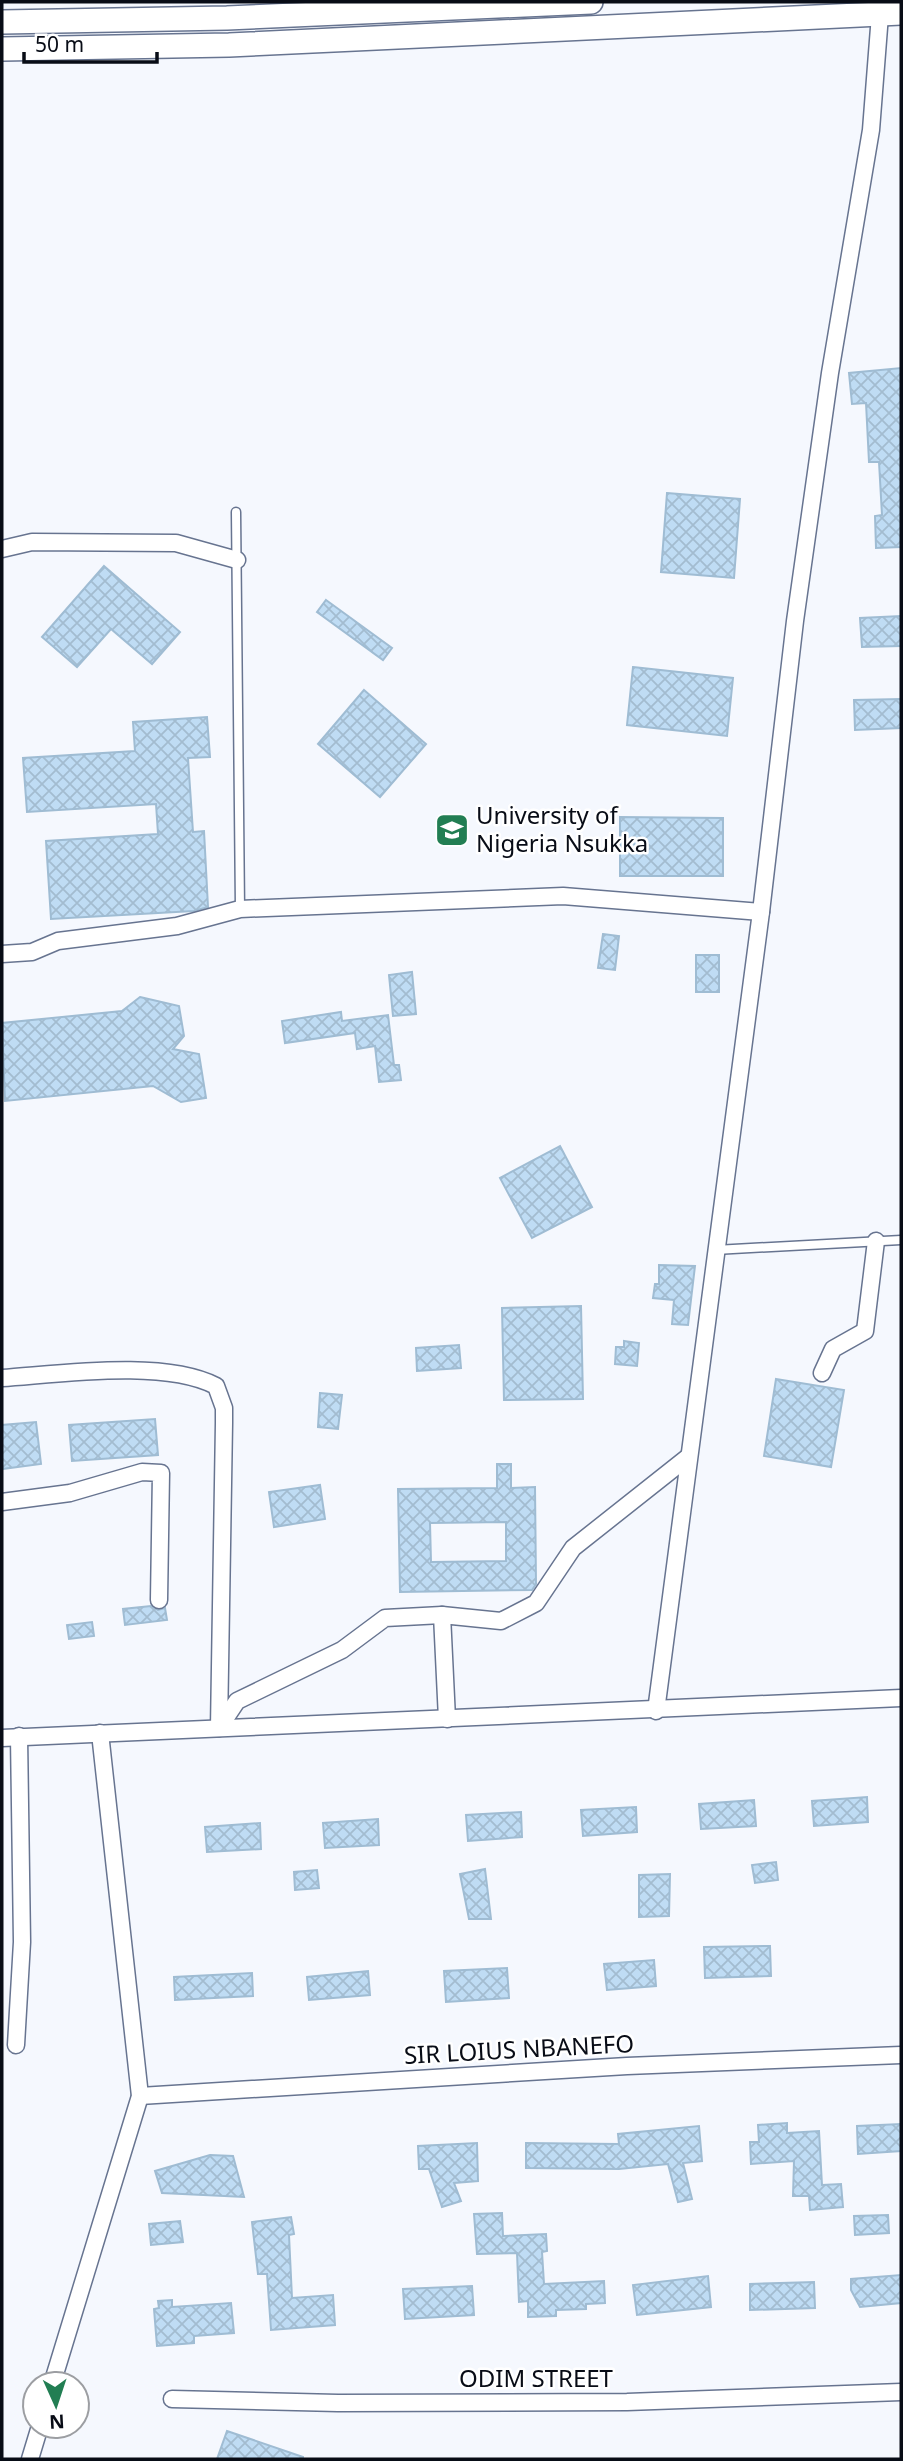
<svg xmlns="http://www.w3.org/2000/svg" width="903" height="2461" font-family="'Noto Sans',sans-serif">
  <defs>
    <pattern id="building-cross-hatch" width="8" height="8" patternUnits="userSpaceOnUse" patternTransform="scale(1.75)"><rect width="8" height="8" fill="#bfdcf4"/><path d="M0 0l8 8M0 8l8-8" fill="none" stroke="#a3bcd0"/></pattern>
  </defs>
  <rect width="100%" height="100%" fill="#f5f8fe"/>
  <g fill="url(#building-cross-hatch)" stroke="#9fbcd3" stroke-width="2" fill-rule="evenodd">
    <polygon points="901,368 901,547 876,548 875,516 882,515 879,462 869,462 866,403 852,404 849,373"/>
    <polygon points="667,493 740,499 734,578 661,572"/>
    <polygon points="104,566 180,632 152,664 111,629 77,667 42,637"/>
    <polygon points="326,600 392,648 383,660 317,612"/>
    <polygon points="901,616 901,646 862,647 860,618"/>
    <polygon points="633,667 733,678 727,736 627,725"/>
    <polygon points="364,690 426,744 380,797 318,744"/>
    <polygon points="901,699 901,728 855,730 854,700"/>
    <polygon points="207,717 210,757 188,758 193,832 204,831 208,907 194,911 51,919 46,841 158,834 156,804 27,812 23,758 135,751 133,722"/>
    <polygon points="620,817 723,818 723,876 620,876"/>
    <polygon points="603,934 619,936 615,970 598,968"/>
    <rect x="696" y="955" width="23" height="37"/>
    <polygon points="412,972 416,1014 393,1016 389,975"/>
    <polygon points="140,997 179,1006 184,1036 173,1049 199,1054 206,1098 181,1102 153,1086 5,1101 2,1023 122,1011"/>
    <polygon points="341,1012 342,1021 388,1015 394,1065 399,1065 401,1080 379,1082 375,1046 357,1049 355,1033 285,1043 282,1021"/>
    <polygon points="560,1146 592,1207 532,1238 500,1178"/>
    <polygon points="659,1265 695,1266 688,1325 672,1324 674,1300 653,1298 655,1284 659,1284"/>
    <polygon points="581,1306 583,1399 504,1400 502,1308"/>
    <polygon points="624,1341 639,1343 637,1366 615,1364 616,1347 624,1347"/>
    <polygon points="459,1345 461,1368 417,1371 416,1348"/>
    <polygon points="776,1379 844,1390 831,1467 764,1456"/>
    <polygon points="320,1393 342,1395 338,1429 318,1427"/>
    <polygon points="155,1419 158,1455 72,1461 69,1425"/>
    <polygon points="36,1422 41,1464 2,1469 2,1425"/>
    <path d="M497,1464H511V1488L535,1487L536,1584L532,1590L400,1592L398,1489L497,1488ZM506,1522V1561L431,1562L430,1523Z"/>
    <polygon points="320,1485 325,1519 274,1527 269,1492"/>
    <polygon points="151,1606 158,1610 165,1608 167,1620 125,1625 123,1609"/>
    <polygon points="92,1622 94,1636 69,1639 67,1625"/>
    <polygon points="867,1797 868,1822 814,1826 812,1801"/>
    <polygon points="754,1800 756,1826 701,1829 699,1804"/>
    <polygon points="636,1807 637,1832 583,1836 581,1810"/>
    <polygon points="521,1812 522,1837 468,1841 466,1815"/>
    <polygon points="378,1819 379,1845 325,1848 323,1823"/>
    <polygon points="260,1823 261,1849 207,1852 205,1827"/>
    <polygon points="776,1862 778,1880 755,1883 752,1865"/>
    <polygon points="485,1869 491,1919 469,1919 460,1874"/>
    <polygon points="317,1870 319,1888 295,1890 294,1872"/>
    <polygon points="670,1874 669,1916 639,1917 639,1875"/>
    <polygon points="770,1946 771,1976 705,1978 704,1947"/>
    <polygon points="654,1960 656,1986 607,1990 604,1964"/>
    <polygon points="507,1968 509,1998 446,2002 444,1971"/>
    <polygon points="368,1971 370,1995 309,2000 307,1977"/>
    <polygon points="252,1973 253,1996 175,2000 174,1977"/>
    <polygon points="787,2123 787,2133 819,2131 822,2185 841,2184 843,2207 810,2210 809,2196 793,2196 794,2161 751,2164 750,2142 759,2142 758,2125"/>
    <polygon points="901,2124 901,2151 858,2154 857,2126"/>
    <polygon points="699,2126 702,2161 683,2163 692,2199 678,2202 668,2164 619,2169 526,2168 526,2143 619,2144 618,2134"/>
    <polygon points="477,2143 478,2181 454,2183 461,2201 442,2207 429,2169 419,2169 418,2146"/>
    <polygon points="210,2155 233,2156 244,2197 162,2193 155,2171"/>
    <polygon points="502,2213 503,2236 546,2234 547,2251 542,2252 544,2284 604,2281 605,2303 586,2304 586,2309 556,2310 556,2316 528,2317 528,2301 519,2302 517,2253 477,2254 474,2214"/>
    <polygon points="888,2215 889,2233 855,2235 854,2216"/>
    <polygon points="291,2217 294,2234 289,2235 292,2298 333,2295 335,2325 271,2330 267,2274 258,2274 252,2222"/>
    <polygon points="180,2221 183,2242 151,2245 149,2224"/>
    <polygon points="901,2275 901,2303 860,2307 851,2290 851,2279"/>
    <polygon points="708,2276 711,2307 637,2315 633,2285"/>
    <polygon points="814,2282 815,2308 750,2310 750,2284"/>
    <polygon points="472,2286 474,2315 405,2319 403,2289"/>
    <polygon points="172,2300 172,2307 231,2303 234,2333 194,2336 194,2343 157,2346 154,2309 159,2308 158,2301"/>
    <polygon points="227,2431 303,2457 303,2459 217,2459"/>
  </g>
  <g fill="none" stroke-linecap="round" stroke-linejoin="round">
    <g stroke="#677490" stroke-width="11">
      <g id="lane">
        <polyline points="236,512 240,909"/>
        <polyline points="715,1250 901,1240"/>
      </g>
    </g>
    <g stroke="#677490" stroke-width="19">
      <g id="street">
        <polyline points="2,549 32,542 176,543 237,560"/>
        <polyline points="2,954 32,952 58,941 177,926 240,909 563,896 761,912"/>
        <polyline points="822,1373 833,1349 865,1331 876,1241"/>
        <path d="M2,1378C61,1374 164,1359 216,1386L224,1408V1423L219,1728"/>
        <polyline points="2,1502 70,1493 142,1472 161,1473 159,1600"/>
        <polyline points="656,1711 761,912 795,621 830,373 871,130 881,2"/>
        <polyline points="447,1719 442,1615 501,1621 536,1603 573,1548 688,1457"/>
        <polyline points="219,1728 237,1701 342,1650 385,1618 442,1615"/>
        <polyline points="2,1738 901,1698"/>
        <polyline points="16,2045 22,1942 19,1736"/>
        <polyline points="140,2096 627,2066 901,2055"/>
        <polyline points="52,2384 140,2096 100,1733"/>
        <polyline points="172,2399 338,2403 627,2402 901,2392"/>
        <polyline points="30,2459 40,2426"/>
      </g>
    </g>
    <g stroke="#677490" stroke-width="26">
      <g id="secondary">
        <polyline points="2,22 227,18 591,2"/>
        <polyline points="2,49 229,45 901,13"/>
      </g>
    </g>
    <use href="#lane" stroke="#fff" stroke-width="8"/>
    <use href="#street" stroke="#fff" stroke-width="16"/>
    <use href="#secondary" stroke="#fff" stroke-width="23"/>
  </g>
  <defs>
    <g id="university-square" transform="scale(1.75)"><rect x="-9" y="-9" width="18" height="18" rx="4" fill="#227e53" stroke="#fff"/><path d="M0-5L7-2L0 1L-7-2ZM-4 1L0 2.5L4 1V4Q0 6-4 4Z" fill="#fff"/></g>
  </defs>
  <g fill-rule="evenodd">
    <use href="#university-square" x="452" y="830"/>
  </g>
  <g text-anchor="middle" stroke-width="5" stroke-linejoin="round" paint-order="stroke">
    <g font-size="24" fill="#080c16" stroke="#fff" text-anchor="start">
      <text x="476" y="824">University of<tspan x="476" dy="28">Nigeria Nsukka</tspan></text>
    </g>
    <g font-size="24" fill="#080c16" stroke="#fff">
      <text transform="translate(519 2050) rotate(-3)" y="8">SIR LOIUS NBANEFO</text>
      <text x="536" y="2387">ODIM STREET</text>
    </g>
  </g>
  <rect width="903" height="2461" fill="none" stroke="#080c16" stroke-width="7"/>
  <g transform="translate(56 2405) rotate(177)"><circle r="33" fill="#ffffff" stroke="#9c9ea2" stroke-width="2"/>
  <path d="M0-5L12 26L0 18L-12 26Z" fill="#227e53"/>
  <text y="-10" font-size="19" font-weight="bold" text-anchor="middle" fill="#080c16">N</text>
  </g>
  <path d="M24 52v10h133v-10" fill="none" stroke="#080c16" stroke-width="3.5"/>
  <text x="35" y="52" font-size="21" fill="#080c16" stroke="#ffffff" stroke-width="5" paint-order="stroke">50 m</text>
</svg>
